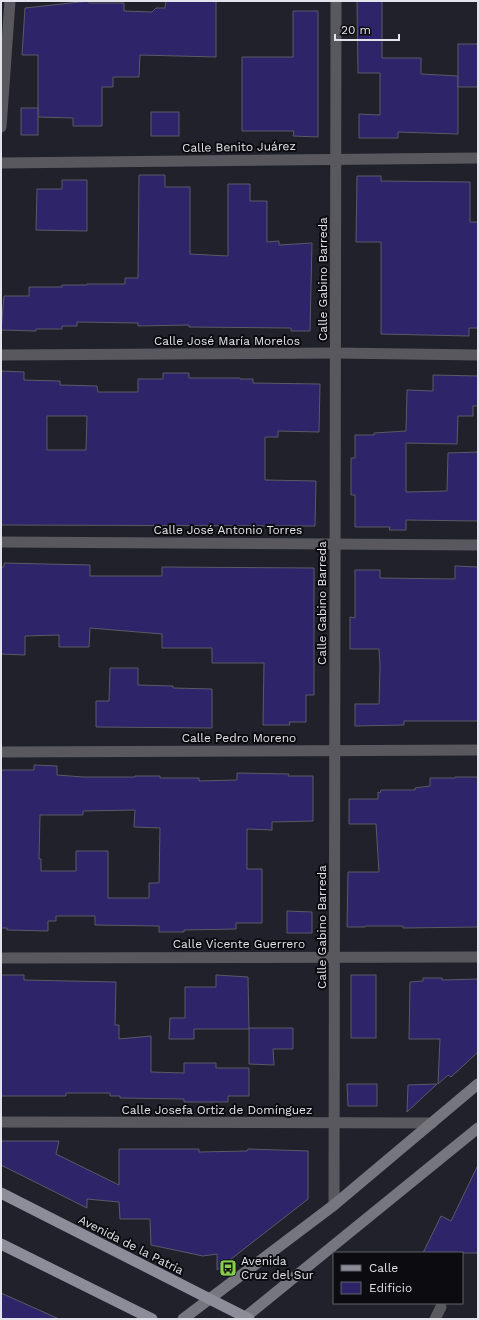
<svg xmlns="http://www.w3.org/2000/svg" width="479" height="1320" font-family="'Work Sans',sans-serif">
  <rect width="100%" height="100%" fill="#21212c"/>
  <g fill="#2d246a" stroke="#5a5a67" fill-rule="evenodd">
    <polygon points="89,1 89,3 124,3 124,11 152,12 156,8 165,8 166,1 216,1 216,57 140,55 139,77 113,77 113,87 102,87 102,126 73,126 73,118 38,117 38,55 22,55 25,8"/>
    <polygon points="357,1 382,1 382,58 421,58 421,74 458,76 458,134 398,132 398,138 359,138 359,114 380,115 380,73 358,73"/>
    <polygon points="293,11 318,11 318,137 293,136 294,131 242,131 242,57 293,57"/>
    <rect x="458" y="44" width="20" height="43"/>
    <rect x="21" y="108" width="17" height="27"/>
    <rect x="151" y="112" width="28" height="24"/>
    <polygon points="139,175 165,175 165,187 190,187 190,254 228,256 228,184 250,184 250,201 267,201 267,242 279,241 279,245 312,243 310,331 291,331 291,328 189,327 189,325 138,326 138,323 77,322 77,326 62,326 62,329 36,329 36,331 1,330 4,296 29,296 29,287 62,287 62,285 87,285 87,284 125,284 125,278 138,278"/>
    <polygon points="357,176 381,176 381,181 470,182 470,222 478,222 478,328 469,328 469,336 381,334 381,242 356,242"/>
    <polygon points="62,180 87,180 87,231 36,230 37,189 62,189"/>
    <path d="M1,371L24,372V380L60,381V385L97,386L98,392H138V379H163V373H189V378H240V379H253V383L320,384L319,432L278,431V437H265V480L316,481L315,526L1,525ZM47,416H87L86,450H47Z"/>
    <polygon points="433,375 478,376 478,406 473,406 473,416 458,416 457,444 406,443 406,492 447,491 448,453 478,452 478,521 406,520 406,530 389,530 390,527 355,527 355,495 351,495 351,458 355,458 355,435 374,435 374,433 406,431 407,390 433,391"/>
    <polygon points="4,563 90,565 90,576 162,576 162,567 314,568 314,695 306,695 306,722 289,722 290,725 263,725 264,663 212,663 212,648 162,648 162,634 90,628 89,647 59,647 59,635 25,636 25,655 1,654 1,567 4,567"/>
    <polygon points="455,566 478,567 478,721 404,721 404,725 355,726 355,704 379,704 380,666 379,649 350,649 350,617 355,618 355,570 380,570 380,578 455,579"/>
    <polygon points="110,668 138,668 138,685 173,686 173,688 212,689 212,728 96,727 96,701 109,701"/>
    <path d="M34,765L57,766V775L83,777H135V776H160V778H199V781L237,780V773L289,774L288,776H313V821L272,822V830L247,829V869H262V923H236V929L184,930V932H159V926L95,925V916H56V921H48V931L7,930V928H1V770H34ZM135,810L134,827L160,828L159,883H149V898H108V851H76V871H41V859H39L40,815H83V811Z"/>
    <polygon points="455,777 478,777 478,927 403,928 403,926 365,926 365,927 347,927 348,872 379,872 376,824 349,824 349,799 378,799 378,792 380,793 381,790 415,790 415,788 430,786 430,778 455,778"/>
    <polygon points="287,911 312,912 312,933 287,933"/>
    <polygon points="1,975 24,975 24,980 116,982 115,1025 119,1025 119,1039 151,1036 151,1072 184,1073 184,1063 216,1063 216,1068 249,1068 249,1096 228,1096 228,1102 184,1102 184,1099 120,1098 120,1096 110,1096 110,1093 66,1093 66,1096 1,1096"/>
    <polygon points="216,975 248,977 249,1029 194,1029 194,1039 169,1039 170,1018 185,1018 185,987 216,987"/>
    <rect x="351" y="975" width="25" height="63"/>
    <polygon points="423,978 442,978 442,980 478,979 478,1052 451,1077 448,1075 438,1084 440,1039 409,1039 410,982 423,981"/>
    <polygon points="249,1028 293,1028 293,1049 273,1049 274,1065 249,1064"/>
    <polygon points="347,1084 377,1084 377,1106 348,1106"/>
    <polygon points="437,1084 407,1112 408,1085"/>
    <polygon points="1,1141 59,1141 56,1154 119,1185 119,1149 199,1149 199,1152 247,1151 248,1149 308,1151 308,1199 217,1270 217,1254 203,1256 151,1245 150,1219 120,1219 119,1202 87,1199 87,1208 1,1165"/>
    <polygon points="478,1165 478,1253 423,1253 441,1216 451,1221"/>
    <polygon points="1,1293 59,1319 1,1319"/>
  </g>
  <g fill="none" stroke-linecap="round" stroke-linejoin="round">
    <polyline stroke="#58585e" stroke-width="11" points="435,1319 441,1307"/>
    <g stroke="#58585e" stroke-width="11">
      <polyline points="1,127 10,1"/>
      <polyline points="1,163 478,158"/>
      <polyline points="1,355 336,353 478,355"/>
      <polyline points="1,542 478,545"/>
      <polyline points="1,752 478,750"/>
      <polyline points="1,958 478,957"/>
      <polyline points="1,1122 432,1123"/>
      <polyline points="334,1205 336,1"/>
    </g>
    <g stroke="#76767f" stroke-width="11">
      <polyline points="183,1319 334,1205 478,1084"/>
      <polyline points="243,1319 478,1128"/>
    </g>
    <g stroke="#8d8d99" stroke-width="11">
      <polyline points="1,1193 249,1319"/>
      <polyline points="1,1244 152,1319"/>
    </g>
  </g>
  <defs>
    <g id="bus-square" transform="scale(0.9)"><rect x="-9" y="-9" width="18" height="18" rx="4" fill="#87cf4a" stroke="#0b0b10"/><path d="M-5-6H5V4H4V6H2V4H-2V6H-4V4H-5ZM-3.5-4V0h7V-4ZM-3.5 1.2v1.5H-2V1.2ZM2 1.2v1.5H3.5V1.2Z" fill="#111"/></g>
  </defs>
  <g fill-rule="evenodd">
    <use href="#bus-square" x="228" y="1268"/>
  </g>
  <g text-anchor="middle" stroke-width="4" stroke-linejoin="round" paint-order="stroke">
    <g font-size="12" fill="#e3e4eb" stroke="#0b0b10">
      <text transform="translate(239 147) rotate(-1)" y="4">Calle Benito Juárez</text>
      <text transform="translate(323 279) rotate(-90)" y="4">Calle Gabino Barreda</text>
      <text x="227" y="345">Calle José María Morelos</text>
      <text x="228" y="534">Calle José Antonio Torres</text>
      <text transform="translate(322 603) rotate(-90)" y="4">Calle Gabino Barreda</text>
      <text x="239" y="742">Calle Pedro Moreno</text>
      <text transform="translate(322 927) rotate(-90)" y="4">Calle Gabino Barreda</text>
      <text x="239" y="948">Calle Vicente Guerrero</text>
      <text x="217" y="1114">Calle Josefa Ortiz de Domínguez</text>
      <text transform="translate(131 1245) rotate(27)" y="4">Avenida de la Patria</text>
    </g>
    <g font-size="12" fill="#e3e4eb" stroke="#0b0b10" text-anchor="start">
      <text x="241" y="1265">Avenida<tspan x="241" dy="14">Cruz del Sur</tspan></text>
    </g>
  </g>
  <rect width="479" height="1320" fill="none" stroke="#e3e4eb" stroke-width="4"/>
  <rect x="333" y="1252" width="130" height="52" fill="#0b0b10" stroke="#616268"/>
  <rect x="341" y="1265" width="20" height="6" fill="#8d8d99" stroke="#616268"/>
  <text x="369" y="1272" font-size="12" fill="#e3e4eb">Calle</text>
  <rect x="341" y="1282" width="20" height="12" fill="#2d246a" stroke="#616268"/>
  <text x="369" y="1292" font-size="12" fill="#e3e4eb">Edificio</text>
  <path d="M335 34v6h64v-6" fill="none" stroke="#e3e4eb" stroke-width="2"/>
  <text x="341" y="34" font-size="12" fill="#e3e4eb" stroke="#0b0b10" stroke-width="3" paint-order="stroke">20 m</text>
</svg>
